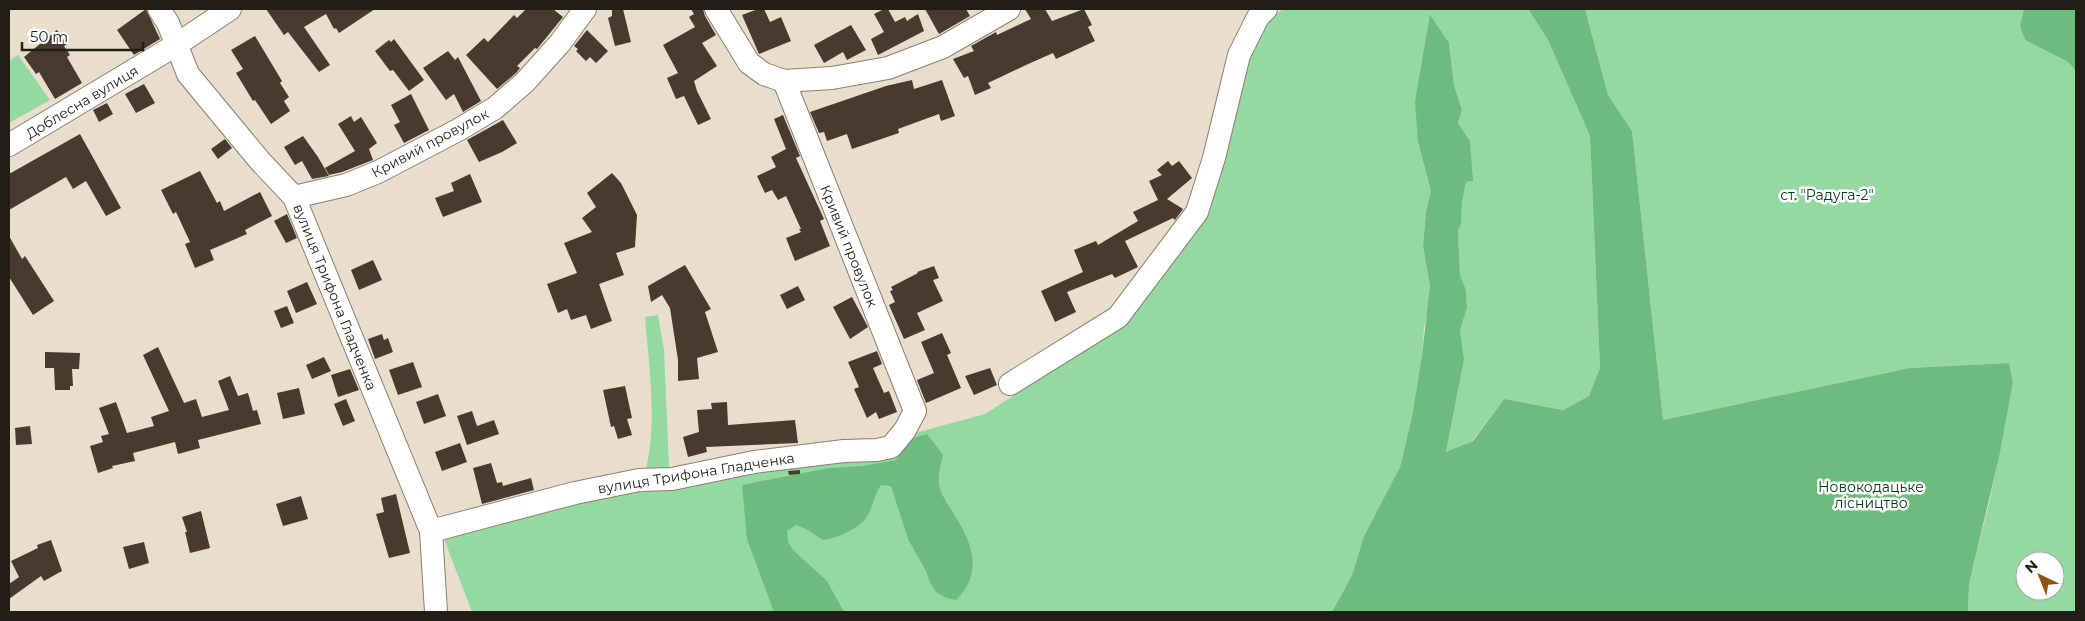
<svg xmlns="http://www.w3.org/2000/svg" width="2085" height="621" font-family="Montserrat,sans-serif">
  <rect width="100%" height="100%" fill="#e9decb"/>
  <g fill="#95d9a2" fill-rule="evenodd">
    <polygon points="1283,9 1528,9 1548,40 1590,136 1600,368 1589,396 1563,410 1504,399 1472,441 1446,453 1464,360 1460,330 1467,308 1466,290 1460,275 1458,231 1461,224 1462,203 1466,182 1472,181 1470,141 1458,123 1462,108 1454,85 1449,43 1418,142 1431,191 1426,211 1423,246 1430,286 1429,308 1424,327 1422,355 1412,417 1400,467 1364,536 1352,575 1332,612 472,612 442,534 577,498 908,435 985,414 1124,325 1203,216 1249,49 1273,17"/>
    <path d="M1585,9H2024L2020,26L2025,40L2068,62L2076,71V612H1968L1969,584L1990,499L2013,382L2009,363L1910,368L1663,420L1632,131L1608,95ZM2025,561H2055V591H2025Z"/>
    <polygon points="18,55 50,100 9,123 9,61"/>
    <path d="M658,315L664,350L669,466V471L645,473C658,424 649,368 645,317Z"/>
  </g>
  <g fill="#6ebb7f">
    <polygon points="1528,9 1585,9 1608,95 1632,131 1663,420 1910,368 2009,363 2013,382 1999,457 1969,584 1968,612 1332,612 1352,575 1364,536 1400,467 1412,417 1422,355 1430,286 1423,246 1426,211 1431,191 1418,142 1415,101 1430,15 1449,43 1454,85 1462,109 1458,123 1470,141 1473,181 1466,182 1462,203 1461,224 1458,231 1460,275 1466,290 1467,308 1460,330 1464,360 1446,452 1473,441 1504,399 1563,410 1589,396 1600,368 1590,136 1548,40"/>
    <polygon points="2024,9 2076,9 2076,71 2068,62 2025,40 2020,26"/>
    <path d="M927,434L943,455C940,465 938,475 939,485C941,496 950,507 955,516C973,544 983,574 956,600L946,598L936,592L930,583L927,573L908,539L891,486L881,485C874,495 873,506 868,515C860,529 837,538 823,540L806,529L796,525L787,531L788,542L793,550L827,581L844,612H774L747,539L742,485L829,468L863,466L896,460L910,439Z"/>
  </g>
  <g fill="#483a2e">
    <polygon points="146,9 160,39 134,55 117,30"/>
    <polygon points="266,9 375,9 339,33 336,28 334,29 326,14 304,27 330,65 319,72 288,32 284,35"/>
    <polygon points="526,9 553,9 563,17 537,49 535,48 517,66 520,68 516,73 497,89 466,55 484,38 488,42 514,15 517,18"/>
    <polygon points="612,9 623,9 631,42 615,46 608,18 612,16"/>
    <polygon points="691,9 703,9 705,16 716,35 702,43 717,66 694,81 697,91 711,119 698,125 684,96 676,99 667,78 678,73 663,45 695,27 689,17 694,14"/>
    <polygon points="758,9 764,9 770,22 781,17 791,41 759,54 742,15"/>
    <polygon points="884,9 888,9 895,22 905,17 907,21 918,14 924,31 878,55 871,39 884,32 874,14"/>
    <polygon points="925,9 966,9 970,16 939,34"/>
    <polygon points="1025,9 1045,9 1052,21 1084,9 1092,25 1088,27 1095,41 1056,59 1053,53 1026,65 988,83 991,88 975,95 968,76 964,78 953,59 974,51 971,46 996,32 997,35 1031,19"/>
    <polygon points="851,25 866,50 847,60 843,52 824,63 814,45"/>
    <polygon points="57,30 67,44 64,46 70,55 67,57 82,83 55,99 39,72 36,74 24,57"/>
    <polygon points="587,30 608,51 596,63 590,57 586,61 576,51 578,49 574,46"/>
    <polygon points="255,36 282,81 280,83 289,97 284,101 290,111 271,124 255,100 253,101 236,73 243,69 231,50"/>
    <polygon points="394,39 424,80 409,91 393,70 390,71 375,51 389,40 391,42"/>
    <polygon points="448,51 455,60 458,57 481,101 463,112 454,94 446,100 423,68"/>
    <polygon points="912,80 914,89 942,80 955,116 941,121 939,114 898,129 899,133 852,149 847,134 827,141 824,132 819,133 810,112 886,86"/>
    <polygon points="144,84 155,103 136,113 125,94"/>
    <polygon points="411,94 429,130 404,143 394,125 400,122 391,105"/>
    <polygon points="107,103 113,114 99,122 93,110"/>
    <polygon points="783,115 800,156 796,158 824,219 820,221 830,246 795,261 786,238 801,232 799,229 801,229 786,196 778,200 772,190 765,193 757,176 776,167 771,157 786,149 774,119"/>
    <polygon points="351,116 354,122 361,117 377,143 369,149 373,160 342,172 329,175 325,168 355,151 338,124"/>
    <polygon points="503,120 517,143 502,152 479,162 467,140"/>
    <polygon points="80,134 121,208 106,216 86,181 73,189 66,177 9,210 9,174"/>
    <polygon points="303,136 318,157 329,176 312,179 302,161 295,165 284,147"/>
    <polygon points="225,139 232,148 218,159 211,149"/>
    <polygon points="1168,161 1172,166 1179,161 1192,178 1167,199 1183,209 1175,220 1173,218 1125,241 1138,267 1115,278 1112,274 1067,292 1076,312 1055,322 1041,291 1083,272 1074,250 1096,241 1098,245 1138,221 1133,212 1158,200 1149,181 1162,175 1157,170"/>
    <polygon points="200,171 217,203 220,201 224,211 260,192 272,216 245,230 247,234 210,250 214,260 195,268 185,244 190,242 176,212 173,214 161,190"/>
    <polygon points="612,173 621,183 637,215 635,247 616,253 624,275 599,284 612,321 591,329 586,315 571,320 567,309 558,313 547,284 577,273 564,243 592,232 582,218 596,207 587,193"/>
    <polygon points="470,174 482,202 443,217 435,198 454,191 451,183"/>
    <polygon points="287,214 297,238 286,243 274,221"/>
    <polygon points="9,236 22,259 25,256 54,301 33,315 9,277"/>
    <polygon points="373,260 382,280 359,290 351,270"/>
    <polygon points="685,265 711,309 705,312 718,352 697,358 699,379 678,381 678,360 670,308 662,295 651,302 648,286"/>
    <polygon points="934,266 939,278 933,280 943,301 917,313 925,330 904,339 889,305 895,302 890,291 893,290 891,287 918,273 917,272"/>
    <polygon points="307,282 317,304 296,313 287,291"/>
    <polygon points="798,286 805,300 787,309 780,295"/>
    <polygon points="852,297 868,327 850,339 833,307"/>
    <polygon points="287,306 294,323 281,328 274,311"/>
    <polygon points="942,333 951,353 947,355 961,388 926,403 917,380 934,373 921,342"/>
    <polygon points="382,334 384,340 388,338 393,352 375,359 368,339"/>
    <polygon points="158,347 184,403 196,399 202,417 229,410 218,381 230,376 238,396 248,393 253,411 257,410 261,424 198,440 200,448 178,454 175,442 133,453 135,461 112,466 113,468 98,473 90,446 103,442 101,436 109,434 99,408 116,402 127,433 154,426 151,417 169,411 143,355"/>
    <polygon points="877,351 882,364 873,368 884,393 889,391 897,412 879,419 876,412 867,418 854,389 859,387 848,362"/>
    <polygon points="45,352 80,353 79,369 72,369 73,386 70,386 70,390 55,390 54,368 45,368"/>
    <polygon points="324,357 331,371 312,379 306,365"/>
    <polygon points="413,362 422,387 398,395 389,370"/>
    <polygon points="990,368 997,385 974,395 965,376"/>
    <polygon points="350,369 359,390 338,397 331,375"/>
    <polygon points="625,386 632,418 627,419 632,435 618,439 614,426 611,427 603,390"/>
    <polygon points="299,388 305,414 283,419 277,393"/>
    <polygon points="438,394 446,416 424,424 416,402"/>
    <polygon points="346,399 355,421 343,426 334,404"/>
    <polygon points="727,402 728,425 795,420 798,443 706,447 707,452 688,457 683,437 699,432 697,410 712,409 711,403"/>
    <polygon points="472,411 477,426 494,420 499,434 467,445 457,416"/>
    <polygon points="30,426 32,444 16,445 15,428"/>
    <polygon points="460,443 467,462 442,471 435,452"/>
    <polygon points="491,463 497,483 502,482 503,486 531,478 534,490 482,504 473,468"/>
    <polygon points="800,470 800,474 789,475 788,471"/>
    <polygon points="396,494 410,553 389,558 376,514 384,512 381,498"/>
    <polygon points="301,496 308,519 283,526 276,504"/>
    <polygon points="201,511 210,548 190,553 185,532 187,532 182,517"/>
    <polygon points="51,540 62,571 44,581 41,576 9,599 9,584 19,577 11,561 38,548 37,545"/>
    <polygon points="144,542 149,563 129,569 123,547"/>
  </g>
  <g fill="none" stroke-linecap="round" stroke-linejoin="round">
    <g stroke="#897f6e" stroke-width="24">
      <g id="minor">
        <polyline points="159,9 168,23 188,74 260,161 294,197 431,531 436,612"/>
        <polyline points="716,9 749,63 764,74 784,81 832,78 888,68 943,47 1009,9"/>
        <polyline points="9,145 176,45 230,9"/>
        <polyline points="294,197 346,185 378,172 458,130 495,108 525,82 560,43 585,9"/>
        <polyline points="1010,384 1118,317 1197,212 1214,158 1239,55 1258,17 1266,9"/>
        <polyline points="431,531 575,493 639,480 672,479 754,462 844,451 877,450 891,447 905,430 915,411 784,81"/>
      </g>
    </g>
    <use href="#minor" stroke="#fff" stroke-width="22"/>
  </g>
  <g text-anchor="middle" stroke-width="5" stroke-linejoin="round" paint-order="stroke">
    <g font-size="14" fill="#221e17" stroke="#fff">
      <text transform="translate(82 102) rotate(-31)" y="5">Доблесна вулиця</text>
      <text transform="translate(430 143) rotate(-28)" y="5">Кривий провулок</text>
      <text transform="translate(849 246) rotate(68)" y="5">Кривий провулок</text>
      <text transform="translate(335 297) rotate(68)" y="5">вулиця Трифона Гладченка</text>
      <text transform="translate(696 473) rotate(-9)" y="5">вулиця Трифона Гладченка</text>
    </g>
    <g font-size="14" fill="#04401a" stroke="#fff">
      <text x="1827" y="200">ст. "Радуга-2"</text>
      <text x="1871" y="492">Новокодацьке<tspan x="1871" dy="16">лісництво</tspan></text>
    </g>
  </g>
  <rect width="2085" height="621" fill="none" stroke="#221e17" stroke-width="20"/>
  <g transform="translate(2040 576) rotate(317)"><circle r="24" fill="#ffffff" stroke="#a7a5a2"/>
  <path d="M0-4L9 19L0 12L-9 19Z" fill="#8f5413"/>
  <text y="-8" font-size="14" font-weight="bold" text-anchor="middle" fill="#221e17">N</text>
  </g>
  <path d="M22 42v8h121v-8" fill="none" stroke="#221e17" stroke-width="2.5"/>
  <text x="30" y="42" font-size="15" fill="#221e17" stroke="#ffffff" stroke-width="4" paint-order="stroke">50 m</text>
</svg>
